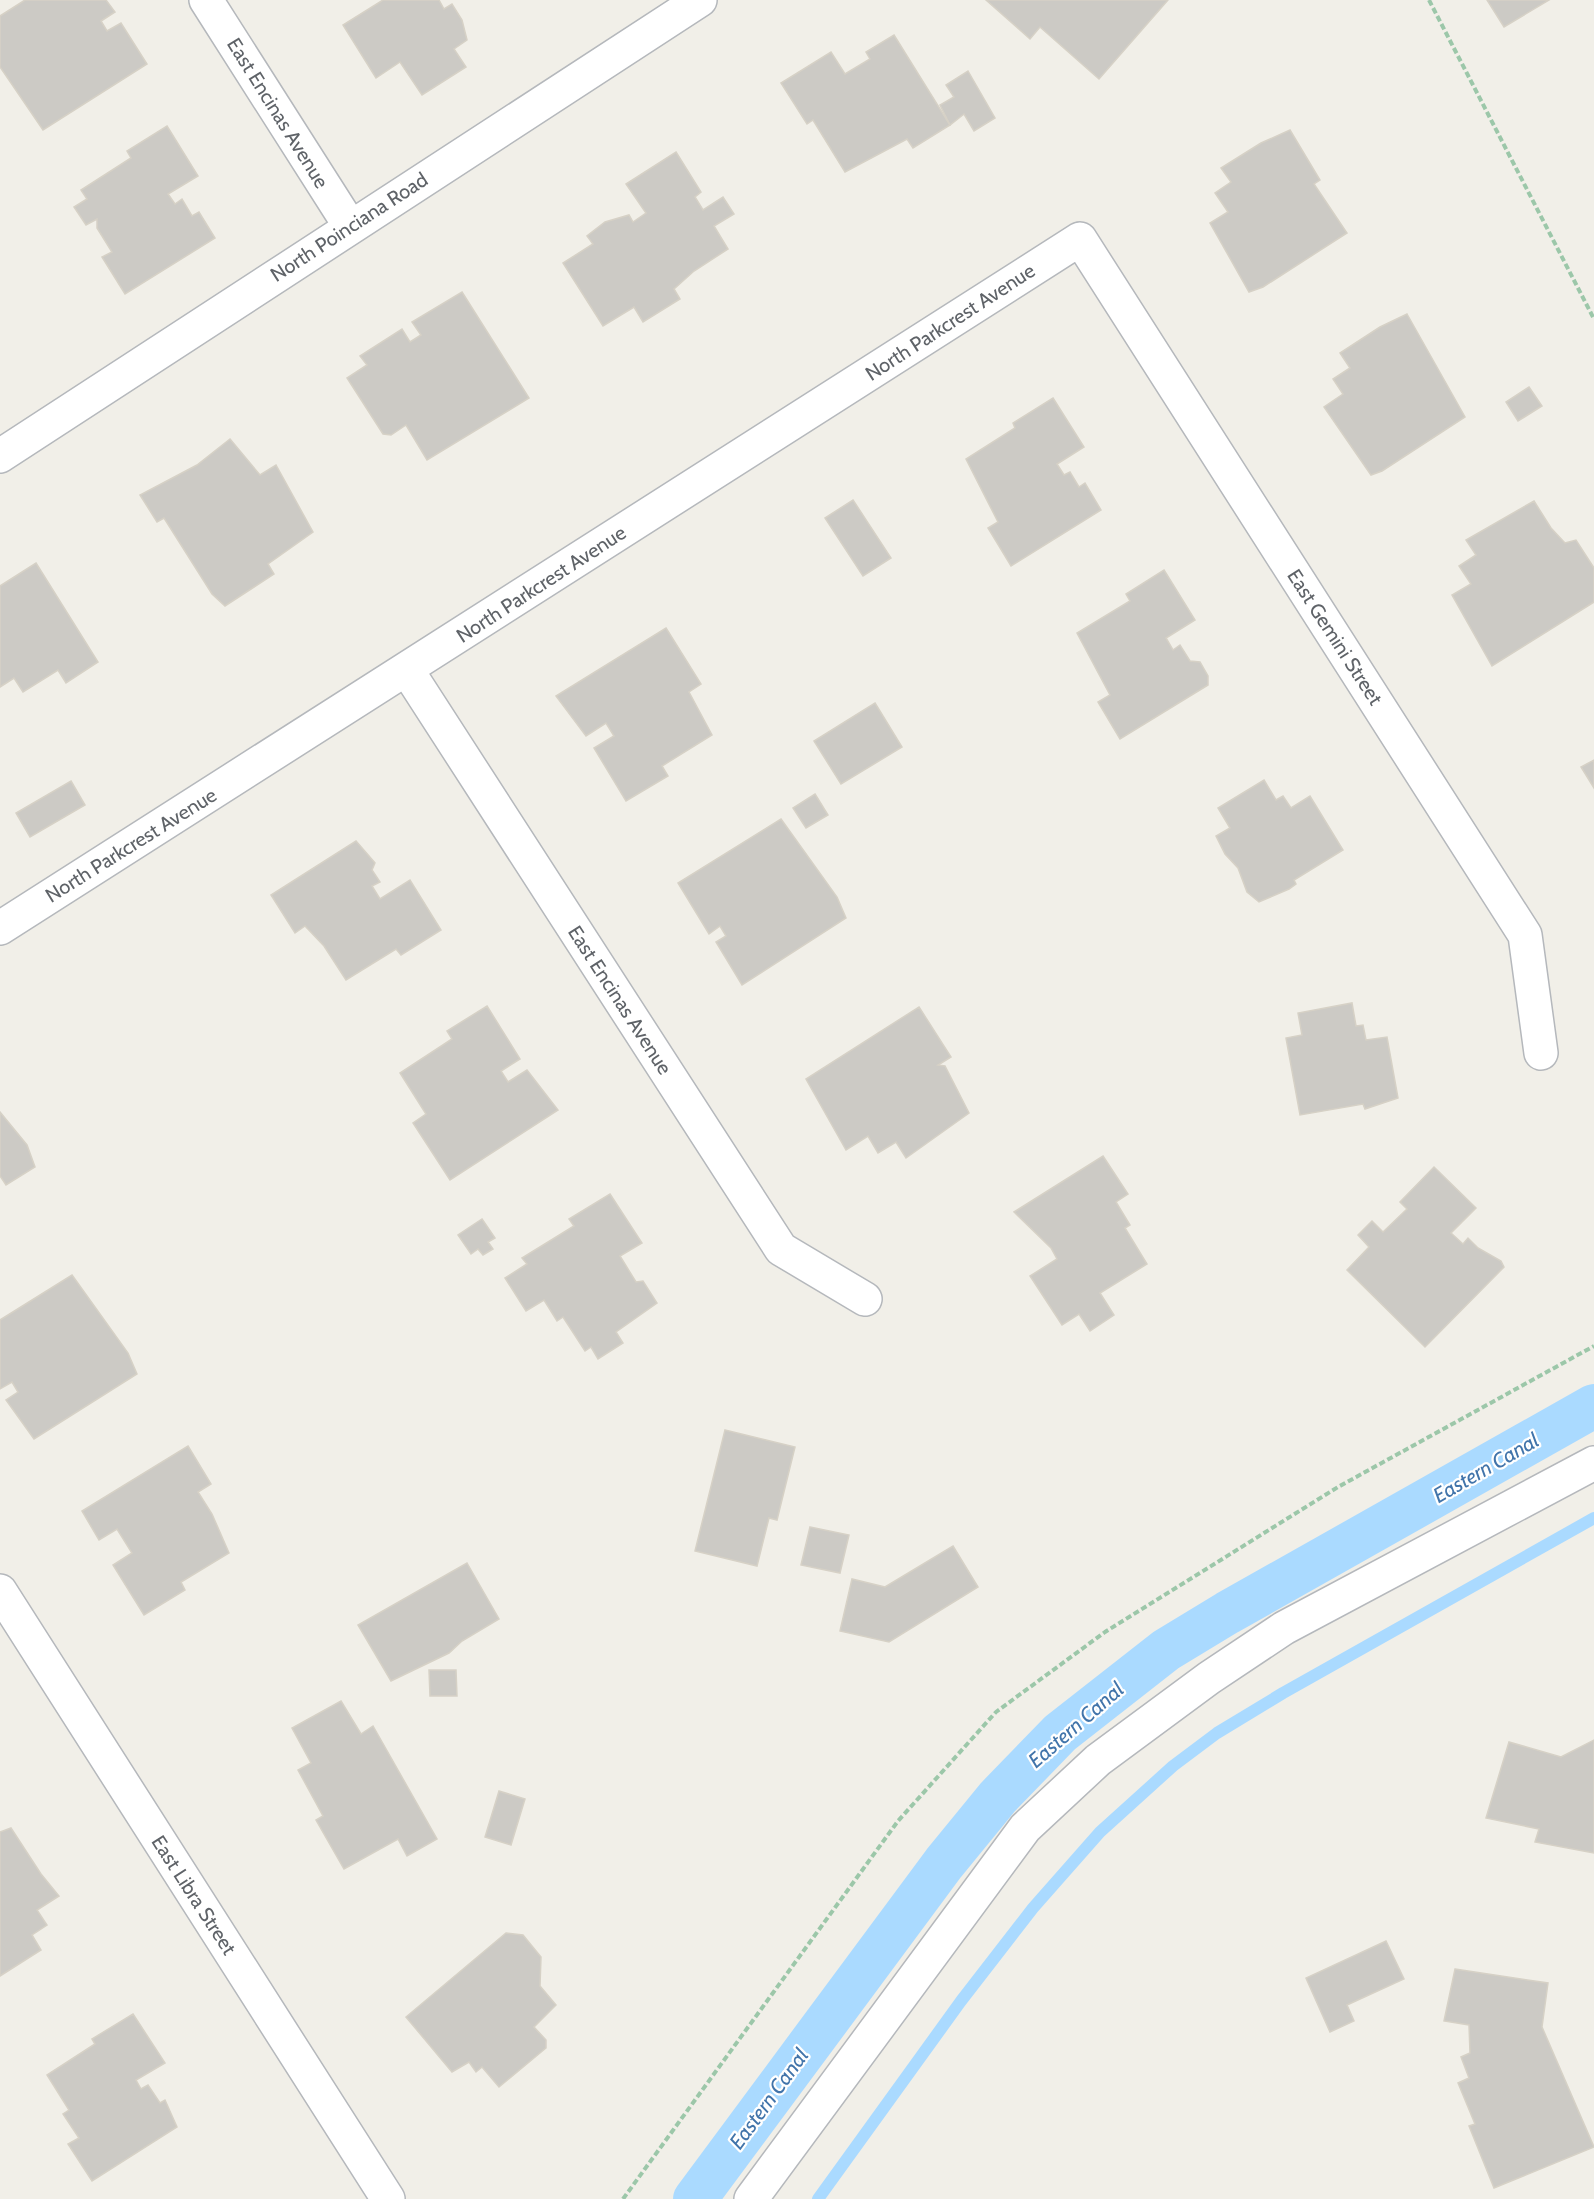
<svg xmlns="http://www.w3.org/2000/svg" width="1594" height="2199" font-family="Cabin,sans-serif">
  <rect width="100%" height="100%" fill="#f1efe8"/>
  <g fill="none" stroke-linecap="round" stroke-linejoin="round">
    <polyline stroke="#aadaff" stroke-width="12" points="818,2199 961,2001 1033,1908 1100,1832 1173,1766 1217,1733 1283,1693 1594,1518"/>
    <polyline stroke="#aadaff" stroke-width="44" points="695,2199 944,1863 998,1797 1060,1733 1166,1650 1227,1613 1594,1406"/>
  </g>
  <g fill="#cccac5" stroke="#d6d1c6" stroke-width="1.5">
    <polygon points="25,0 106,0 115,12 101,21 107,31 121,23 147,64 43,130 0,67 0,16"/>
    <polygon points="383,0 439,0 444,9 452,4 462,20 467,40 454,49 466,67 422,95 400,62 376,78 343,25"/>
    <polygon points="986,0 1168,0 1099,79 1040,27 1030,39"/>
    <polygon points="1487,0 1549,0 1504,27"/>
    <polygon points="894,35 950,125 913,148 907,139 845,172 813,120 807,124 781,83 831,52 845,74 870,59 866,52"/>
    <polygon points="968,71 995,118 974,131 964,114 950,125 940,105 954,97 946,85"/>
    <polygon points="167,126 198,176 168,194 175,204 182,199 192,216 199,212 215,238 125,294 102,257 112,252 97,228 97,219 86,225 74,207 87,199 81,190 131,158 127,151"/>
    <polygon points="1290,130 1320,180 1314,184 1347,233 1263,287 1249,292 1210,223 1228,212 1215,193 1231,182 1221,168 1261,143"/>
    <polygon points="676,152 701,192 695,197 703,210 723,197 734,214 714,226 728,249 694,271 674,289 680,299 643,322 634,307 603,326 563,263 593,244 587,236 605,222 629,215 633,222 646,213 626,184"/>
    <polygon points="462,292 529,398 427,460 406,425 391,435 383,434 347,378 367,365 360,356 402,329 410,342 421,335 412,322"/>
    <polygon points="1407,314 1465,417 1382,471 1371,475 1324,407 1343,394 1333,379 1350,368 1340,353 1380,327"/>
    <polygon points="1529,387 1542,406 1518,421 1506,402"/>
    <polygon points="1053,398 1084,447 1057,464 1064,475 1070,472 1079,487 1085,483 1101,510 1011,566 988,528 998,522 966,459 1015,428 1013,423"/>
    <polygon points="230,439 260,475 276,465 313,532 268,564 274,574 225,606 212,594 164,518 157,522 140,495 197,465"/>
    <polygon points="853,500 891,558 863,576 825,518"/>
    <polygon points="1534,501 1551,528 1565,543 1576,540 1594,568 1594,602 1492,666 1452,595 1471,584 1459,566 1476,555 1466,540"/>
    <polygon points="36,563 98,662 66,683 58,670 23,692 14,678 0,687 0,586"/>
    <polygon points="1164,570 1195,620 1166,638 1173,650 1180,645 1190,661 1200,662 1208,676 1208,685 1120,739 1098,702 1110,695 1077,633 1130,601 1126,594"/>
    <polygon points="666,628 701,684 689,692 712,735 662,766 668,776 626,801 594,748 614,736 606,723 586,736 556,696"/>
    <polygon points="875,703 902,747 841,784 814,741"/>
    <polygon points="1594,760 1594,788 1581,767"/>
    <polygon points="1264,780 1276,800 1283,796 1291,808 1310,796 1343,850 1294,880 1296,884 1289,889 1259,902 1247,892 1238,868 1225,854 1216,836 1230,828 1218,808"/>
    <polygon points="71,781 85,805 30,837 16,813"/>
    <polygon points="815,794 828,815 806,828 793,808"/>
    <polygon points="781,819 837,897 846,918 742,985 716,942 726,936 720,926 709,934 678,883"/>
    <polygon points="356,841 375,863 372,870 380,882 372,886 380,899 410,880 441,930 401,955 396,949 346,980 324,946 305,926 295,933 271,895"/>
    <polygon points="1352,1003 1356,1026 1363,1025 1366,1040 1387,1037 1398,1098 1365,1109 1363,1104 1300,1115 1286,1038 1302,1035 1298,1013"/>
    <polygon points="487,1006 520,1059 501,1071 508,1082 527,1070 558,1110 450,1180 413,1123 426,1114 400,1073 452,1039 447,1031"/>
    <polygon points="919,1007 951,1057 938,1065 945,1066 969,1113 906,1158 896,1142 878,1153 868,1136 846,1150 806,1079"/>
    <polygon points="0,1112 27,1145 35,1167 6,1185 0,1176"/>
    <polygon points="1103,1156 1128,1194 1116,1202 1130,1225 1125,1228 1147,1264 1100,1293 1114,1315 1090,1331 1079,1314 1062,1325 1030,1276 1057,1259 1051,1248 1014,1212"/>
    <polygon points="1434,1167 1476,1208 1451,1233 1463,1244 1468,1238 1478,1248 1501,1261 1504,1267 1425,1347 1347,1270 1369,1247 1358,1235 1372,1221 1383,1232 1407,1209 1400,1202"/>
    <polygon points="610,1194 642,1243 620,1256 636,1282 643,1281 657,1303 616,1332 623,1343 598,1359 591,1347 585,1351 563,1317 557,1321 544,1300 526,1311 505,1278 527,1264 522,1258 574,1226 569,1219"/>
    <polygon points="482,1219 495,1238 488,1242 493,1249 483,1255 478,1249 471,1254 458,1235"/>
    <polygon points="72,1275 128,1353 137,1374 34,1439 6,1400 18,1392 12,1382 0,1389 0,1320"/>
    <polygon points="725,1430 795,1447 777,1520 769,1518 757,1566 695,1551"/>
    <polygon points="188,1446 211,1484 198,1492 212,1514 229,1553 181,1582 185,1590 144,1615 113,1565 132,1553 117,1529 99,1540 82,1511"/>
    <polygon points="810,1527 849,1535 840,1573 801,1565"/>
    <polygon points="953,1546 978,1587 889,1642 840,1631 852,1579 885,1587"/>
    <polygon points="467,1563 499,1619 462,1641 449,1653 391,1681 358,1625"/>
    <polygon points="429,1670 456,1670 457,1696 430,1696"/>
    <polygon points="341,1701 361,1734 373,1726 437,1839 407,1856 398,1839 344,1869 316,1820 323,1816 298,1770 311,1763 292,1728"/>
    <polygon points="1594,1740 1594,1853 1535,1842 1539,1829 1486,1818 1509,1742 1561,1757"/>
    <polygon points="499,1791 525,1799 511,1845 485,1837"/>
    <polygon points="11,1828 41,1874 59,1896 37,1910 47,1925 32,1935 41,1950 0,1976 0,1832"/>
    <polygon points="506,1933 523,1935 541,1957 540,1986 556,2005 534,2027 546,2040 546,2048 499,2087 482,2067 476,2072 469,2062 452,2072 406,2017"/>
    <polygon points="1386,1941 1404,1979 1347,2005 1354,2021 1330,2032 1306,1978"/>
    <polygon points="1455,1969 1548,1983 1542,2027 1594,2147 1494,2188 1469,2126 1475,2124 1458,2083 1469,2078 1461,2057 1470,2053 1469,2025 1444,2021"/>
    <polygon points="133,2014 165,2063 136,2080 141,2089 148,2085 160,2103 165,2100 177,2127 92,2181 68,2144 79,2138 63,2114 69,2110 47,2075 95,2044 92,2039"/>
  </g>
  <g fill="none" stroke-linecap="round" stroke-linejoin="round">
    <g stroke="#b5b8bc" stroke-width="36">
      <g id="minor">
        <polyline points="206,0 350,226"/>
        <polyline points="0,456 700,0"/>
        <polyline points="407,670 781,1249 865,1299"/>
        <polyline points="0,928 1080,239 1525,935 1541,1053"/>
        <polyline points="0,1591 388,2199"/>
        <polyline points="751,2199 1025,1828 1098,1760 1209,1678 1284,1628 1594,1463"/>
      </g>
    </g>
    <g stroke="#9cc7a9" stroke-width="4" stroke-dasharray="6 3" stroke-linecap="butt">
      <polyline points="1429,0 1594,319"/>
      <polyline points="623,2199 898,1821 996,1712 1105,1632 1338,1487 1594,1346"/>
    </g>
    <use href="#minor" stroke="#fff" stroke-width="33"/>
  </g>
  <g text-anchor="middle" stroke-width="4.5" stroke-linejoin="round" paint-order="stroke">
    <g font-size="20" fill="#5f6368" stroke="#fff">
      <text transform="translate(278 113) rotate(58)" y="7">East Encinas Avenue</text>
      <text transform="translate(349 227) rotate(-33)" y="7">North Poinciana Road</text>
      <text transform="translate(950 322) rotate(-33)" y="7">North Parkcrest Avenue</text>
      <text transform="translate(541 584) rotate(-33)" y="7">North Parkcrest Avenue</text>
      <text transform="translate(1335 637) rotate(57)" y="7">East Gemini Street</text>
      <text transform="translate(131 845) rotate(-32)" y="7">North Parkcrest Avenue</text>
      <text transform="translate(620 1000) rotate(57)" y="7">East Encinas Avenue</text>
      <text transform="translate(194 1895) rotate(57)" y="7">East Libra Street</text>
    </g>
    <g font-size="21" font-style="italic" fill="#4174aa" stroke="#fff">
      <text transform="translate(1486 1468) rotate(-30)" y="7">Eastern Canal</text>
      <text transform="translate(1076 1725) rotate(-41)" y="7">Eastern Canal</text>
      <text transform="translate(769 2099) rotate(-54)" y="7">Eastern Canal</text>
    </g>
  </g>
</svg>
